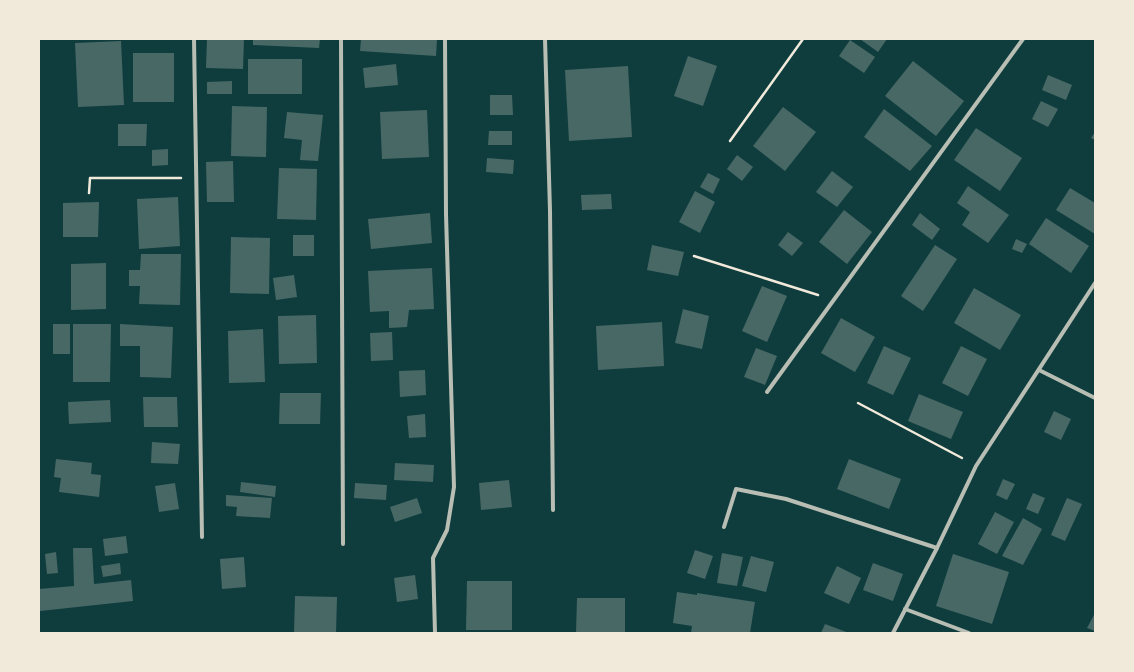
<svg xmlns="http://www.w3.org/2000/svg" width="1134" height="672" font-family="'Public Sans',sans-serif">
  <rect width="100%" height="100%" fill="#0f3d3e"/>
  <g fill="#486865">
    <polygon points="207,39 244,39 243,69 206,68"/>
    <polygon points="253,39 320,39 319,48 253,45"/>
    <polygon points="361,39 437,39 436,56 360,51"/>
    <polygon points="860,39 887,39 878,52"/>
    <polygon points="850,40 875,57 864,73 839,56"/>
    <polygon points="121,41 124,105 78,107 75,43"/>
    <rect x="133" y="53" width="41" height="49"/>
    <polygon points="688,56 717,66 703,106 674,96"/>
    <rect x="248" y="59" width="54" height="35"/>
    <polygon points="913,61 964,101 936,136 885,96"/>
    <polygon points="396,64 398,85 365,88 363,68"/>
    <polygon points="628,66 632,137 569,141 565,70"/>
    <polygon points="1048,75 1072,85 1066,100 1042,90"/>
    <polygon points="232,81 232,94 207,94 207,82"/>
    <polygon points="490,95 512,95 513,115 490,115"/>
    <polygon points="1041,101 1058,109 1048,127 1032,119"/>
    <polygon points="232,106 267,107 266,157 231,156"/>
    <polygon points="783,107 816,132 785,171 753,146"/>
    <polygon points="884,109 932,146 910,171 864,137"/>
    <polygon points="427,110 429,157 382,159 380,112"/>
    <polygon points="287,112 323,115 318,161 300,160 302,140 284,138"/>
    <polygon points="118,124 147,124 146,146 118,146"/>
    <polygon points="976,128 1022,158 1000,191 954,160"/>
    <polygon points="489,131 512,131 512,145 488,145"/>
    <polygon points="1095,132 1095,140 1091,138"/>
    <polygon points="168,149 168,165 152,166 152,150"/>
    <polygon points="737,155 753,167 742,181 727,169"/>
    <polygon points="487,158 514,160 513,174 486,172"/>
    <polygon points="233,161 234,202 207,202 206,162"/>
    <polygon points="279,168 317,169 316,220 277,219"/>
    <polygon points="832,171 853,187 837,207 816,192"/>
    <polygon points="708,173 720,179 713,194 700,187"/>
    <polygon points="968,186 1009,215 988,243 962,225 970,212 957,203"/>
    <polygon points="1070,188 1095,203 1095,234 1056,210"/>
    <polygon points="695,191 715,202 700,233 679,222"/>
    <polygon points="611,194 612,209 582,210 581,195"/>
    <polygon points="178,197 180,246 139,249 137,199"/>
    <polygon points="99,202 98,237 63,237 63,203"/>
    <polygon points="844,210 872,232 847,264 819,242"/>
    <polygon points="430,213 432,243 371,249 368,219"/>
    <polygon points="920,213 940,229 932,240 912,225"/>
    <polygon points="1046,218 1089,246 1071,273 1029,244"/>
    <polygon points="788,232 803,243 792,256 778,245"/>
    <rect x="293" y="235" width="21" height="21"/>
    <polygon points="231,237 270,238 269,294 230,293"/>
    <polygon points="1016,239 1027,244 1022,253 1012,249"/>
    <polygon points="652,245 684,252 678,276 647,270"/>
    <polygon points="935,245 957,259 923,311 901,296"/>
    <polygon points="141,254 181,254 180,305 139,304 140,286 129,286 129,270 140,270"/>
    <polygon points="106,263 106,309 71,310 71,264"/>
    <polygon points="432,268 434,309 409,310 407,327 389,328 389,311 370,312 368,271"/>
    <polygon points="294,275 297,297 276,300 273,278"/>
    <polygon points="762,286 787,296 767,342 742,331"/>
    <polygon points="974,288 1021,315 1000,350 954,323"/>
    <polygon points="683,309 709,316 702,349 675,343"/>
    <polygon points="316,315 317,363 279,364 278,316"/>
    <polygon points="841,318 875,337 855,372 821,353"/>
    <polygon points="662,322 664,366 598,370 596,326"/>
    <rect x="53" y="324" width="17" height="30"/>
    <polygon points="73,324 111,324 110,382 73,382"/>
    <polygon points="120,324 173,327 171,378 140,377 140,346 120,346"/>
    <polygon points="263,329 265,382 229,383 228,331"/>
    <polygon points="392,332 393,360 371,361 370,333"/>
    <polygon points="884,346 911,358 893,395 867,383"/>
    <polygon points="961,346 987,359 968,396 942,383"/>
    <polygon points="756,348 777,356 765,385 744,377"/>
    <polygon points="425,370 426,395 400,397 399,371"/>
    <polygon points="280,393 321,393 320,424 279,424"/>
    <polygon points="919,394 963,412 951,439 908,421"/>
    <polygon points="143,397 177,397 178,427 144,427"/>
    <polygon points="110,400 111,422 69,424 68,402"/>
    <polygon points="1054,411 1071,419 1061,440 1044,432"/>
    <polygon points="425,414 426,437 409,438 407,416"/>
    <polygon points="152,442 180,444 178,464 151,463"/>
    <polygon points="56,459 92,463 91,474 101,475 99,497 59,492 61,478 54,477"/>
    <polygon points="849,459 901,479 889,509 837,489"/>
    <polygon points="395,463 434,465 433,482 394,480"/>
    <polygon points="1003,479 1015,484 1007,500 996,495"/>
    <polygon points="509,480 512,507 481,510 479,483"/>
    <polygon points="241,482 276,486 275,497 240,492"/>
    <polygon points="175,483 179,509 159,512 155,486"/>
    <polygon points="355,483 387,485 386,500 354,498"/>
    <polygon points="1033,493 1045,498 1038,514 1026,509"/>
    <polygon points="226,495 272,498 270,518 236,516 237,507 226,506"/>
    <polygon points="417,498 422,513 395,522 390,507"/>
    <polygon points="1067,498 1082,504 1065,541 1051,535"/>
    <polygon points="995,512 1014,522 997,554 978,544"/>
    <polygon points="1023,518 1042,529 1023,565 1002,556"/>
    <polygon points="126,536 128,553 105,556 103,539"/>
    <polygon points="73,548 92,548 94,584 131,580 133,601 40,611 39,589 74,586"/>
    <polygon points="695,550 713,556 705,579 687,573"/>
    <polygon points="56,552 58,573 47,574 45,554"/>
    <polygon points="722,553 743,557 737,586 717,583"/>
    <polygon points="953,554 1009,572 992,624 936,606"/>
    <polygon points="751,556 774,562 766,592 742,586"/>
    <polygon points="244,557 246,587 222,589 220,559"/>
    <polygon points="120,563 121,574 103,577 101,566"/>
    <polygon points="873,563 903,574 893,601 863,590"/>
    <polygon points="837,566 861,578 849,604 824,593"/>
    <polygon points="415,575 418,599 397,602 394,578"/>
    <polygon points="467,581 512,581 512,630 466,630"/>
    <polygon points="677,592 697,595 697,593 755,602 750,633 691,633 692,626 673,623"/>
    <polygon points="295,596 337,597 336,633 294,633"/>
    <polygon points="577,598 625,598 625,633 576,633"/>
    <polygon points="1095,613 1095,631 1087,628"/>
    <polygon points="825,624 849,633 821,633"/>
  </g>
  <g fill="none" stroke-linecap="round" stroke-linejoin="round">
    <g stroke="#f1e9da" stroke-width="2.5">
      <polyline points="730,141 803,39"/>
      <polyline points="89,193 90,178 181,178"/>
      <polyline points="694,256 818,295"/>
      <polyline points="858,403 962,458"/>
    </g>
    <g stroke="#b8beb3" stroke-width="4">
      <polyline points="194,39 202,537"/>
      <polyline points="341,39 343,544"/>
      <polyline points="545,39 550,211 553,510"/>
      <polyline points="1039,370 1095,398"/>
      <polyline points="767,392 1023,39"/>
      <polyline points="724,527 736,489 786,499 937,548"/>
      <polyline points="905,609 969,633"/>
      <polyline points="435,633 433,558 447,530 454,487 446,214 445,39"/>
      <polyline points="893,633 937,548 976,466 1095,283"/>
    </g>
  </g>
  <rect width="1134" height="672" fill="none" stroke="#f1e9da" stroke-width="80"/>
</svg>
